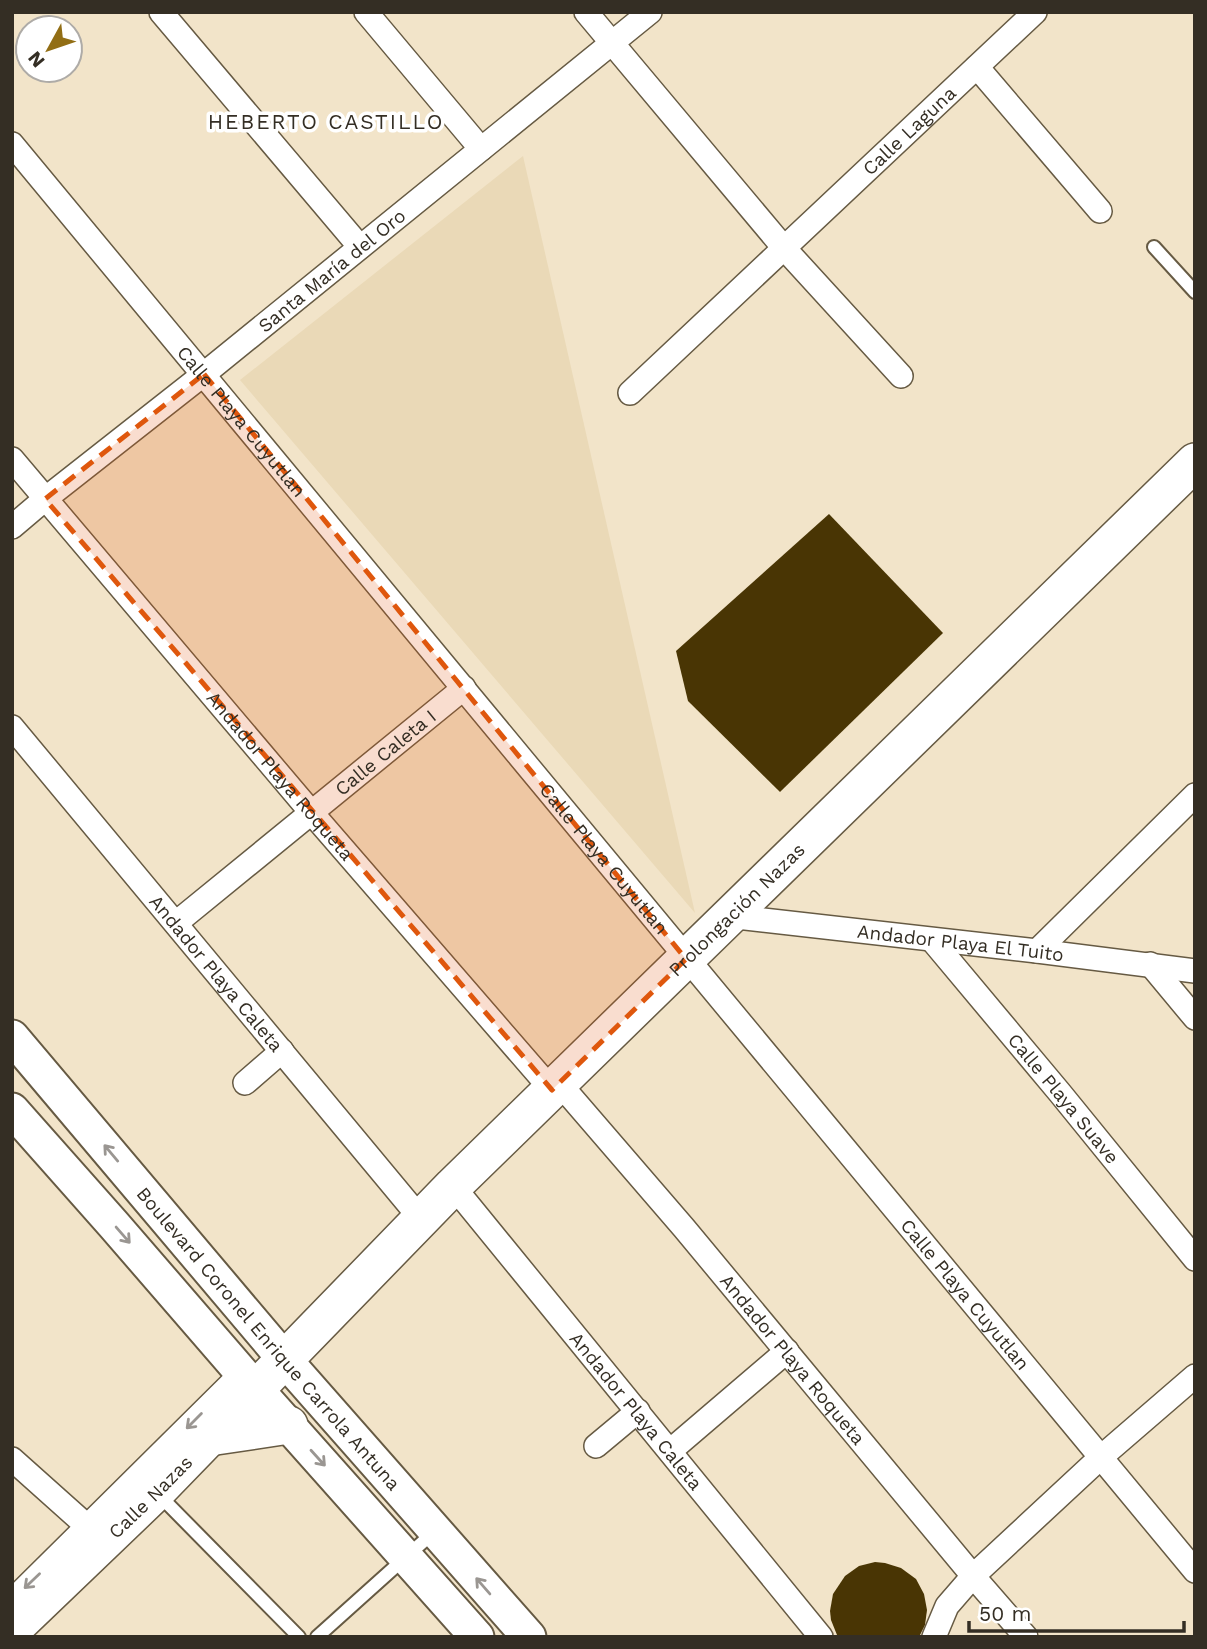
<svg xmlns="http://www.w3.org/2000/svg" width="1207" height="1649" font-family="'Work Sans',sans-serif">
  <rect width="100%" height="100%" fill="#f2e4c9"/>
  <polygon fill="#ead9b7" points="523,156 695,913 240,380"/>
  <g fill="#493504">
    <polygon points="829,514 943,633 780,792 688,701 676,651"/>
    <polygon points="875,1562 885,1563 901,1568 916,1579 924,1594 927,1610 925,1625 919,1637 838,1637 837,1635 831,1620 830,1611 833,1594 845,1576 859,1566"/>
  </g>
  <g fill="none" stroke-linecap="round" stroke-linejoin="round">
    <g stroke="#665a43" stroke-width="16">
      <g id="service">
        <polyline points="1154,247 1195,292"/>
        <polyline points="159,1495 299,1637"/>
        <polyline points="317,1637 435,1531"/>
      </g>
    </g>
    <g stroke="#665a43" stroke-width="26">
      <g id="minor">
        <polyline points="161,12 360,247"/>
        <polyline points="366,12 481,149"/>
        <polyline points="586,12 784,248 901,376"/>
        <polyline points="977,67 1100,211"/>
        <path id="s1" d="M12,144L1195,1571"/>
        <path id="s2" d="M630,393L1035,12"/>
        <path id="s3" d="M12,459L311,812L552,1090"/>
        <path id="s4" d="M12,527L45,499L204,374L650,12"/>
        <path id="s5" d="M12,727L421,1219"/>
        <path id="s6" d="M728,916L1037,951L1195,971"/>
        <path id="s7" d="M176,923L464,688"/>
        <path id="s8" d="M932,940L1060,1093L1195,1259"/>
        <polyline points="1037,951 1195,795"/>
        <polyline points="1150,964 1195,1018"/>
        <polyline points="245,1083 282,1051"/>
        <path id="s9" d="M559,1083L684,1228L973,1576L1026,1637"/>
        <path id="s10" d="M453,1186L821,1637"/>
        <polyline points="596,1446 638,1411"/>
        <polyline points="670,1451 787,1351"/>
        <polyline points="12,1459 97,1535"/>
        <polyline points="12,1601 242,1373"/>
        <polyline points="934,1637 947,1606 973,1576 1100,1458 1195,1376"/>
      </g>
    </g>
    <g stroke="#665a43" stroke-width="37">
      <g id="secondary">
        <path id="s11" d="M12,1037L285,1360L529,1637"/>
        <polyline points="12,1110 114,1225 242,1373 477,1637"/>
      </g>
    </g>
    <g stroke="#665a43" stroke-width="40">
      <g id="primary">
        <polyline points="209,1437 289,1425"/>
        <path id="s12" d="M12,1630L156,1492L453,1186L1195,462"/>
      </g>
    </g>
    <use href="#service" stroke="#fff" stroke-width="12"/>
    <use href="#minor" stroke="#fff" stroke-width="23"/>
    <use href="#secondary" stroke="#fff" stroke-width="33"/>
    <use href="#primary" stroke="#fff" stroke-width="37"/>
  </g>
  <defs><path id="oneway-shaft" d="M-6 0H5M1.5-3L5.5 0L1.5 3" fill="none" stroke-width="1.6" stroke-linecap="round" stroke-linejoin="round" transform="scale(1.75)"/></defs>
  <g stroke="#9a9692">
    <use href="#oneway-shaft" transform="translate(111 1153) rotate(-130)"/>
    <use href="#oneway-shaft" transform="translate(123 1235) rotate(49)"/>
    <use href="#oneway-shaft" transform="translate(194 1421) rotate(135)"/>
    <use href="#oneway-shaft" transform="translate(318 1458) rotate(48)"/>
    <use href="#oneway-shaft" transform="translate(32 1581) rotate(136)"/>
    <use href="#oneway-shaft" transform="translate(483 1586) rotate(-131)"/>
  </g>
  <path fill="#df570d" fill-opacity="0.2" stroke="#df570d" stroke-width="5" stroke-dasharray="14 9" stroke-linejoin="round" d="M204,374L686,959L552,1090L45,499Z"/>
  <g text-anchor="middle" stroke-width="7" stroke-linejoin="round" paint-order="stroke">
    <g font-size="19" fill="#342e24" stroke="#fff">
      <text dy="7" stroke="none"><textPath href="#s2" startOffset="383">Calle Laguna</textPath></text>
      <text dy="7" stroke="none"><textPath href="#s4" startOffset="410">Santa María del Oro</textPath></text>
      <text dy="7" stroke="none"><textPath href="#s1" startOffset="360">Calle Playa Cuyutlan</textPath></text>
      <text dy="7" stroke="none"><textPath href="#s7" startOffset="270">Calle Caleta I</textPath></text>
      <text dy="7" stroke="none"><textPath href="#s3" startOffset="415">Andador Playa Roqueta</textPath></text>
      <text dy="7" stroke="none"><textPath href="#s1" startOffset="928">Calle Playa Cuyutlan</textPath></text>
      <text dy="7" stroke="none"><textPath href="#s12" startOffset="1022">Prolongación Nazas</textPath></text>
      <text dy="7" stroke="none"><textPath href="#s6" startOffset="234">Andador Playa El Tuito</textPath></text>
      <text dy="7" stroke="none"><textPath href="#s5" startOffset="320">Andador Playa Caleta</textPath></text>
      <text dy="7" stroke="none"><textPath href="#s8" startOffset="206">Calle Playa Suave</textPath></text>
      <text dy="7" stroke="none"><textPath href="#s1" startOffset="1494">Calle Playa Cuyutlan</textPath></text>
      <text dy="7" stroke="none"><textPath href="#s11" startOffset="396">Boulevard Coronel Enrique Carrola Antuna</textPath></text>
      <text dy="7" stroke="none"><textPath href="#s9" startOffset="362">Andador Playa Roqueta</textPath></text>
      <text dy="7" stroke="none"><textPath href="#s10" startOffset="290">Andador Playa Caleta</textPath></text>
      <text dy="7" stroke="none"><textPath href="#s12" startOffset="192">Calle Nazas</textPath></text>
    </g>
    <g font-size="21" letter-spacing="2" fill="#342e24" stroke="#fff">
      <text x="326" y="129">HEBERTO CASTILLO</text>
    </g>
  </g>
  <rect width="1207" height="1649" fill="none" stroke="#342e24" stroke-width="28"/>
  <g transform="translate(49 49) rotate(230)"><circle r="33" fill="#ffffff" stroke="#aeaba7" stroke-width="2"/>
  <path d="M0-5L12 26L0 18L-12 26Z" fill="#926e15"/>
  <text y="-10" font-size="19" font-weight="bold" text-anchor="middle" fill="#342e24">N</text>
  </g>
  <path d="M969 1621v10h215v-10" fill="none" stroke="#342e24" stroke-width="3.5"/>
  <text x="979" y="1621" font-size="21" fill="#342e24" stroke="#ffffff" stroke-width="5" paint-order="stroke">50 m</text>
</svg>
